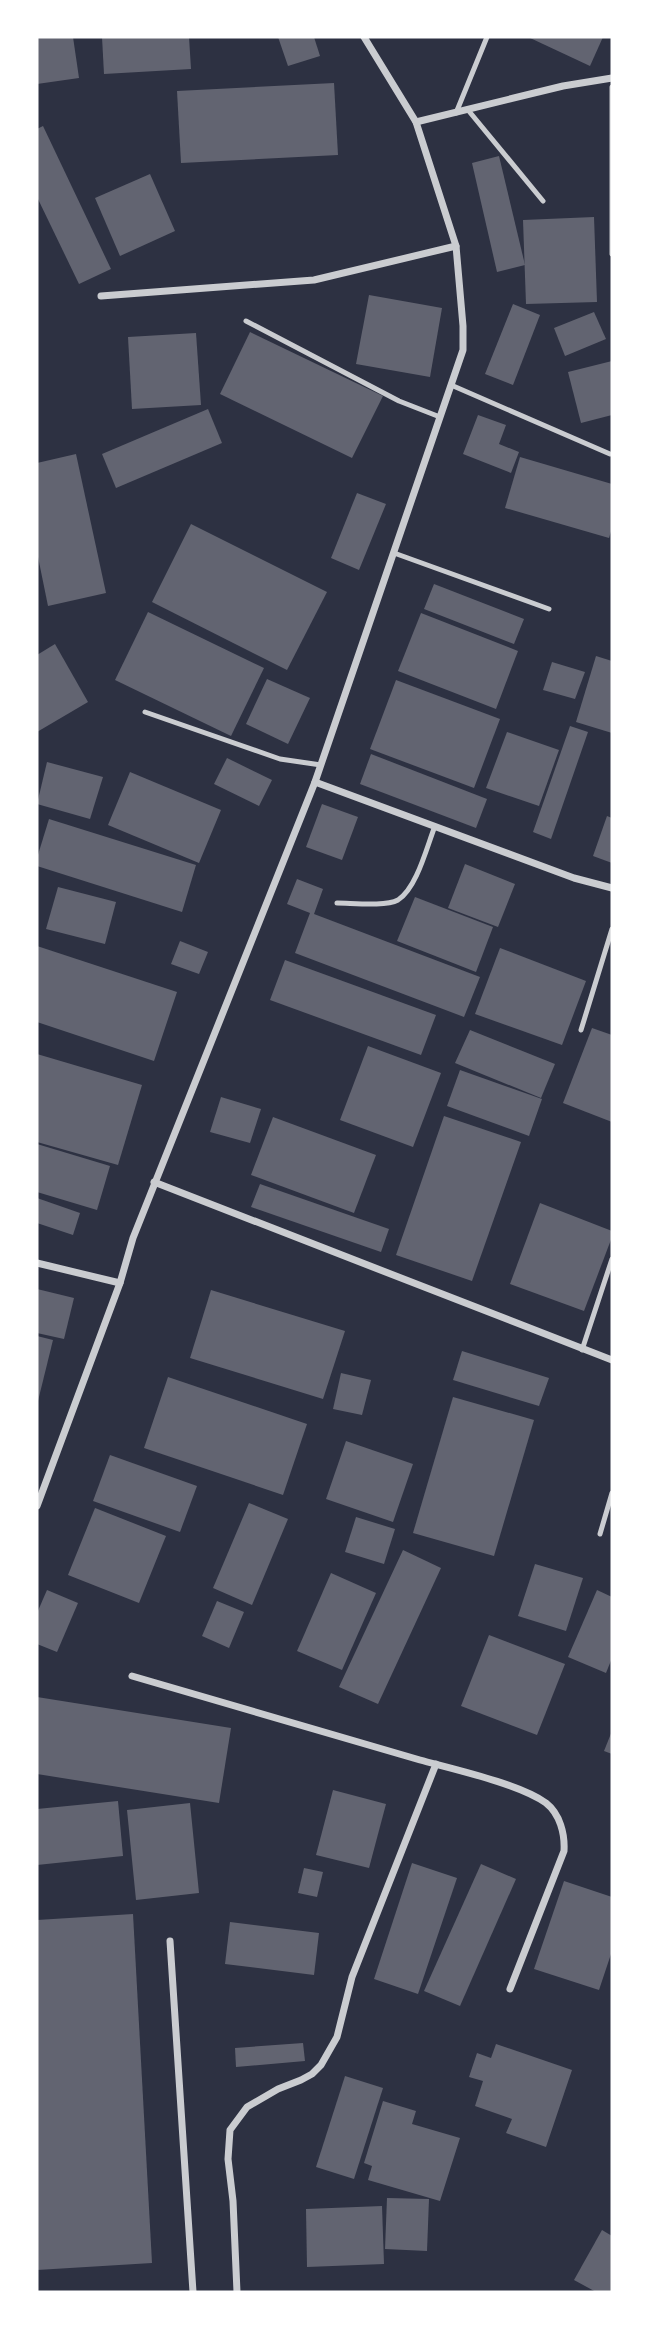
<svg xmlns="http://www.w3.org/2000/svg" width="649" height="2329" font-family="Jost,sans-serif">
  <rect width="100%" height="100%" fill="#2d3142"/>
  <g fill="#626471">
    <polygon points="37,37 73,37 79,78 37,84"/>
    <polygon points="102,37 189,37 191,69 104,74"/>
    <polygon points="278,37 314,37 320,56 288,66"/>
    <polygon points="528,37 603,37 590,66"/>
    <polygon points="334,83 338,155 181,163 177,91"/>
    <polygon points="43,126 111,269 79,284 37,197 37,129"/>
    <polygon points="499,156 525,265 497,272 472,163"/>
    <polygon points="150,174 175,231 120,256 95,198"/>
    <polygon points="594,217 597,302 526,304 523,220"/>
    <polygon points="369,295 442,308 430,377 356,364"/>
    <polygon points="513,304 540,315 513,385 485,374"/>
    <polygon points="594,312 606,339 565,356 554,328"/>
    <polygon points="250,332 383,396 352,458 220,394"/>
    <polygon points="196,333 201,405 132,409 128,337"/>
    <polygon points="612,361 612,415 581,423 568,372"/>
    <polygon points="208,409 222,443 116,488 102,454"/>
    <polygon points="478,415 506,425 499,444 519,452 511,473 463,454"/>
    <polygon points="76,454 106,593 48,606 37,552 37,463"/>
    <polygon points="520,457 612,484 612,528 609,538 505,508"/>
    <polygon points="357,493 386,504 359,570 331,558"/>
    <polygon points="191,524 327,592 287,670 152,602"/>
    <polygon points="434,584 524,619 514,644 424,609"/>
    <polygon points="148,612 264,668 231,736 115,680"/>
    <polygon points="421,613 518,651 496,709 398,671"/>
    <polygon points="55,644 88,702 37,732 37,655"/>
    <polygon points="596,656 612,661 612,733 576,722"/>
    <polygon points="552,662 585,672 575,699 543,690"/>
    <polygon points="267,679 310,698 288,744 246,724"/>
    <polygon points="396,680 500,719 474,788 370,749"/>
    <polygon points="570,726 588,732 551,839 533,832"/>
    <polygon points="507,732 559,750 539,806 486,788"/>
    <polygon points="371,754 487,799 476,828 360,784"/>
    <polygon points="227,758 272,780 259,806 214,784"/>
    <polygon points="47,762 103,777 90,819 37,804"/>
    <polygon points="130,772 221,810 199,863 108,825"/>
    <polygon points="322,804 358,817 342,860 306,847"/>
    <polygon points="607,816 612,818 612,863 593,856"/>
    <polygon points="49,819 196,865 182,912 37,866 37,858"/>
    <polygon points="465,864 515,884 498,927 448,908"/>
    <polygon points="297,879 323,889 314,914 480,977 464,1017 295,953 310,913 287,904"/>
    <polygon points="58,887 116,902 105,944 46,929"/>
    <polygon points="415,897 493,927 476,972 397,941"/>
    <polygon points="180,941 208,952 199,974 171,964"/>
    <polygon points="37,946 177,992 154,1061 37,1022"/>
    <polygon points="500,948 586,981 562,1045 475,1014"/>
    <polygon points="285,960 436,1015 421,1055 270,1000"/>
    <polygon points="592,1028 612,1035 612,1122 563,1103"/>
    <polygon points="470,1030 555,1064 541,1098 455,1063"/>
    <polygon points="368,1046 441,1073 413,1147 340,1120"/>
    <polygon points="37,1054 142,1085 118,1165 37,1142"/>
    <polygon points="460,1070 542,1099 529,1136 447,1106"/>
    <polygon points="221,1097 261,1109 250,1143 210,1132"/>
    <polygon points="444,1116 521,1142 472,1281 396,1255"/>
    <polygon points="273,1117 376,1155 354,1213 251,1175"/>
    <polygon points="37,1144 110,1166 97,1210 37,1192"/>
    <polygon points="260,1184 389,1229 381,1252 251,1207"/>
    <polygon points="37,1198 80,1213 73,1235 37,1223"/>
    <polygon points="540,1203 612,1231 612,1237 584,1311 510,1284"/>
    <polygon points="37,1289 74,1298 64,1339 37,1333"/>
    <polygon points="211,1290 345,1331 323,1399 190,1358"/>
    <polygon points="37,1336 53,1340 38,1401 37,1401"/>
    <polygon points="462,1351 549,1378 539,1406 453,1380"/>
    <polygon points="341,1373 371,1380 362,1415 333,1409"/>
    <polygon points="168,1377 307,1424 283,1495 144,1448"/>
    <polygon points="453,1397 534,1420 494,1556 413,1533"/>
    <polygon points="346,1441 413,1464 393,1522 326,1499"/>
    <polygon points="110,1455 197,1486 180,1532 93,1501"/>
    <polygon points="249,1503 288,1519 252,1605 213,1588"/>
    <polygon points="95,1508 166,1536 139,1603 68,1575"/>
    <polygon points="356,1517 395,1529 384,1564 345,1552"/>
    <polygon points="403,1550 441,1568 378,1704 339,1687"/>
    <polygon points="535,1564 583,1578 566,1631 518,1616"/>
    <polygon points="331,1573 376,1593 342,1670 297,1651"/>
    <polygon points="47,1590 78,1603 57,1652 37,1644 37,1613"/>
    <polygon points="597,1590 612,1597 612,1658 606,1673 568,1657"/>
    <polygon points="217,1601 244,1612 229,1648 202,1636"/>
    <polygon points="489,1635 565,1664 537,1735 461,1706"/>
    <polygon points="37,1697 231,1728 219,1803 37,1774"/>
    <polygon points="612,1731 612,1754 604,1751"/>
    <polygon points="333,1790 386,1804 369,1868 316,1855"/>
    <polygon points="118,1801 123,1856 37,1865 37,1809"/>
    <polygon points="190,1803 199,1893 136,1900 127,1810"/>
    <polygon points="412,1863 457,1878 418,1994 374,1979"/>
    <polygon points="481,1864 516,1879 460,2006 424,1991"/>
    <polygon points="304,1868 323,1872 317,1897 298,1893"/>
    <polygon points="564,1881 612,1897 612,1951 599,1990 534,1969"/>
    <polygon points="133,1914 152,2263 37,2270 37,1920"/>
    <polygon points="230,1922 319,1933 314,1975 225,1964"/>
    <polygon points="303,2043 305,2061 236,2067 235,2048"/>
    <polygon points="496,2044 572,2070 546,2147 506,2133 512,2119 475,2106 483,2081 469,2077 477,2053 491,2058"/>
    <polygon points="345,2076 383,2088 354,2179 316,2167"/>
    <polygon points="383,2101 416,2111 412,2124 460,2138 440,2201 368,2180 372,2166 364,2163"/>
    <polygon points="387,2198 429,2199 427,2251 385,2249"/>
    <polygon points="382,2206 384,2264 307,2267 306,2209"/>
    <polygon points="602,2230 612,2236 612,2292 596,2292 574,2280"/>
  </g>
  <g fill="none" stroke-linecap="round" stroke-linejoin="round">
    <g stroke="#caccd0" stroke-width="5">
      <polyline points="468,110 543,201"/>
      <polyline points="456,113 487,37"/>
      <polyline points="612,254 612,87"/>
      <polyline points="246,321 399,401 440,417"/>
      <polyline points="451,385 610,454"/>
      <polyline points="394,553 549,609"/>
      <polyline points="145,712 280,759 321,765"/>
      <path d="M337,903C352,903 385,907 398,900C417,888 427,846 435,826"/>
      <polyline points="581,1030 612,929"/>
      <polyline points="582,1350 612,1259"/>
      <polyline points="600,1534 612,1493"/>
    </g>
    <g stroke="#caccd0" stroke-width="7">
      <polyline points="416,122 563,86 612,78"/>
      <polyline points="101,296 314,280 456,246"/>
      <polyline points="315,782 574,878 612,888"/>
      <polyline points="154,1182 612,1360"/>
      <polyline points="37,1263 120,1283"/>
      <polyline points="37,1506 120,1283 133,1238 315,782 463,350 463,326 456,246 416,122 364,37"/>
      <path d="M132,1676C228,1704 324,1732 420,1760C453,1769 520,1784 546,1803C560,1814 565,1834 564,1851L510,1989"/>
      <polyline points="170,1941 193,2292"/>
      <polyline points="237,2292 233,2201 228,2159 230,2130 247,2107 278,2089 301,2080 312,2074 321,2065 337,2037 352,1977 436,1764"/>
    </g>
  </g>
  <rect width="649" height="2329" fill="none" stroke="#ffffff" stroke-width="77"/>
</svg>
